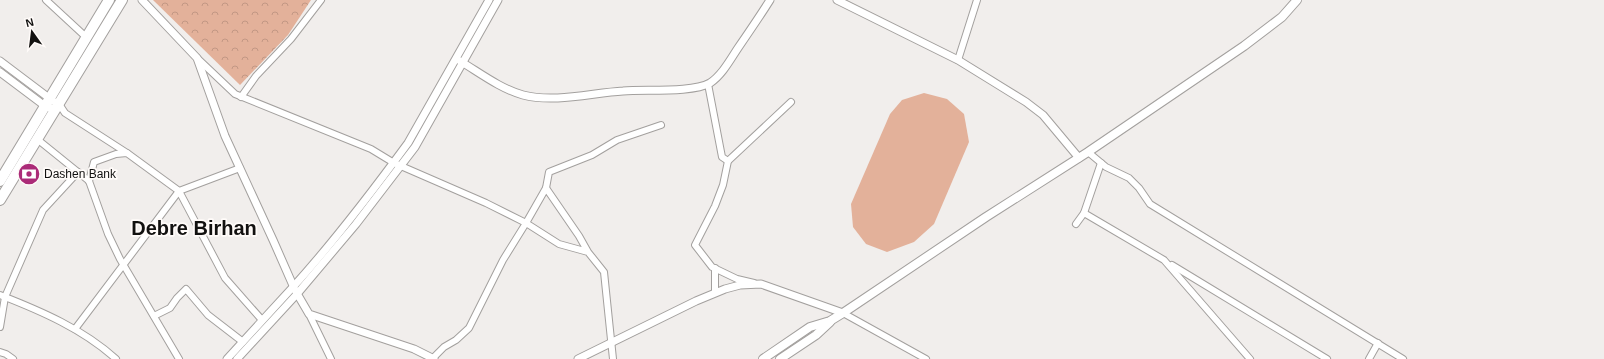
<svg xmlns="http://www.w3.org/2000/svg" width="1604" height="359" font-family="Arial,sans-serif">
  <defs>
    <pattern id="park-crowns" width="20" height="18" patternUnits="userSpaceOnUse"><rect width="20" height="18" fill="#e3b19a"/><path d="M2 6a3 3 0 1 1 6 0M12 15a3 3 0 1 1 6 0" fill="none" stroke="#c29784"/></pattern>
  </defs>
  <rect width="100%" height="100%" fill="#f1eeec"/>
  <polygon fill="#e3b19a" points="924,93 947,99 964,114 969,142 934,224 914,242 887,252 866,244 853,227 851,204 890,114 902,100"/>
  <polygon fill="url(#park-crowns)" points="153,0 311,0 288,35 240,85"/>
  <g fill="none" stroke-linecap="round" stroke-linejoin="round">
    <g stroke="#a3a09e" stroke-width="8">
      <g id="minor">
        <polyline points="46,0 86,37"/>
        <polyline points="197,58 235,94 371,149 394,163 486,203 526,223 503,260 469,328 456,340 444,347 433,358"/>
        <polyline points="958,60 977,0"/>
        <polyline points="708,84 722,157 728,161"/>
        <polyline points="241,97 256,76 291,39 321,0"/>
        <polyline points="59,104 65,113 127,153"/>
        <polyline points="37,139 89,181 108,234 120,259 179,359"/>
        <polyline points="1088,152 1106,167 1129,178 1139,188 1150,204 1403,359"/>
        <polyline points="89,181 94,162 116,154 127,153 179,191 240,168"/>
        <polyline points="546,188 549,172 592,155 617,140 661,125"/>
        <polyline points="1084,213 1164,260 1250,359"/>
        <polyline points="1076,224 1084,213 1101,163"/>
        <polyline points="588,252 579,236 546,188 526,223 559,244 588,252 604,272 613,359"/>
        <polyline points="1172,265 1327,359"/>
        <polyline points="754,283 737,279 712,267 695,245 715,206 723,185 728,161 791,102"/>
        <polyline points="715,293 715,268"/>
        <path d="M0,295C41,311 83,329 116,359"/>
        <polyline points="843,313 926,359"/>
        <polyline points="309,314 331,359"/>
        <polyline points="154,316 170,308 177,298 186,289 208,315 243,342"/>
        <polyline points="0,327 5,297 43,210 78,172"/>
        <polyline points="75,329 179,191 225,278 262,320"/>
        <polyline points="0,352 6,354 13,359"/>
        <polyline points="1369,359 1378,343"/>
      </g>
    </g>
    <g stroke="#a3a09e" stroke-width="9">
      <g id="tertiary">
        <polyline points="142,0 197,58 225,136 273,240 295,290 309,314 414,349 434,359"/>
        <polyline points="837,0 958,60 1026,102 1043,115 1079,158"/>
        <polyline points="0,61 53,101"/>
        <path d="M460,61C480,73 501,89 523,95C555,103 591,93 623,91C645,89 692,93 710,83C722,75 730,60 738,48C749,32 760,16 770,0"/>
        <polyline points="0,72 45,106 55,110"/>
        <path d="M227,359C249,335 271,311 293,287C334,242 372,192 408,143L489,0"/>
        <polyline points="237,359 297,294 356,224 415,147 498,0"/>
        <polyline points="578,359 696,301 725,289 740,285 761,284 843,313"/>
      </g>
    </g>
    <g stroke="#a3a09e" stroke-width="10">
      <g id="secondary">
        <polyline points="763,359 810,327 830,321 843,313 986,217 1088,152 1244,46 1282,17 1297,0"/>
        <polyline points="780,359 816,335 830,322"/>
      </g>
    </g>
    <g stroke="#a3a09e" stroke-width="12">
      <g id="trunk">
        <polyline points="0,181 109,0"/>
        <polyline points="0,200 122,0"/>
      </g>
    </g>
    <use href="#minor" stroke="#fff" stroke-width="6"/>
    <use href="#tertiary" stroke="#fff" stroke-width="7"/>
    <use href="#secondary" stroke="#fff" stroke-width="8"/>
    <use href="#trunk" stroke="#fff" stroke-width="10"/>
  </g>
  <defs>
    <g id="bank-disc" transform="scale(1.15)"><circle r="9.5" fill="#ab2b78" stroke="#fffbf9"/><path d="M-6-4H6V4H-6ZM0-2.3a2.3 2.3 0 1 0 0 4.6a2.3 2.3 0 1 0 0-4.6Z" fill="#fff"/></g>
  </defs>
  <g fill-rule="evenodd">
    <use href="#bank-disc" x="29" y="174"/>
  </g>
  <g text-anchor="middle" stroke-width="3.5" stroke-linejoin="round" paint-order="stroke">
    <g font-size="12" fill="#121110" stroke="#fffbf9" text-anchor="start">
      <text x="44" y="178">Dashen Bank</text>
    </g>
    <g font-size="20" font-weight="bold" fill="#121110" stroke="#fffbf9">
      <text x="194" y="235">Debre Birhan</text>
    </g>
  </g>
  <g transform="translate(32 32) rotate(346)" stroke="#fffbf9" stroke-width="3" paint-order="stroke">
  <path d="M0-3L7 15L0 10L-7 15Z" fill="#121110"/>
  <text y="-6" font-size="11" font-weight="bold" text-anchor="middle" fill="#121110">N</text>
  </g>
</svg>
